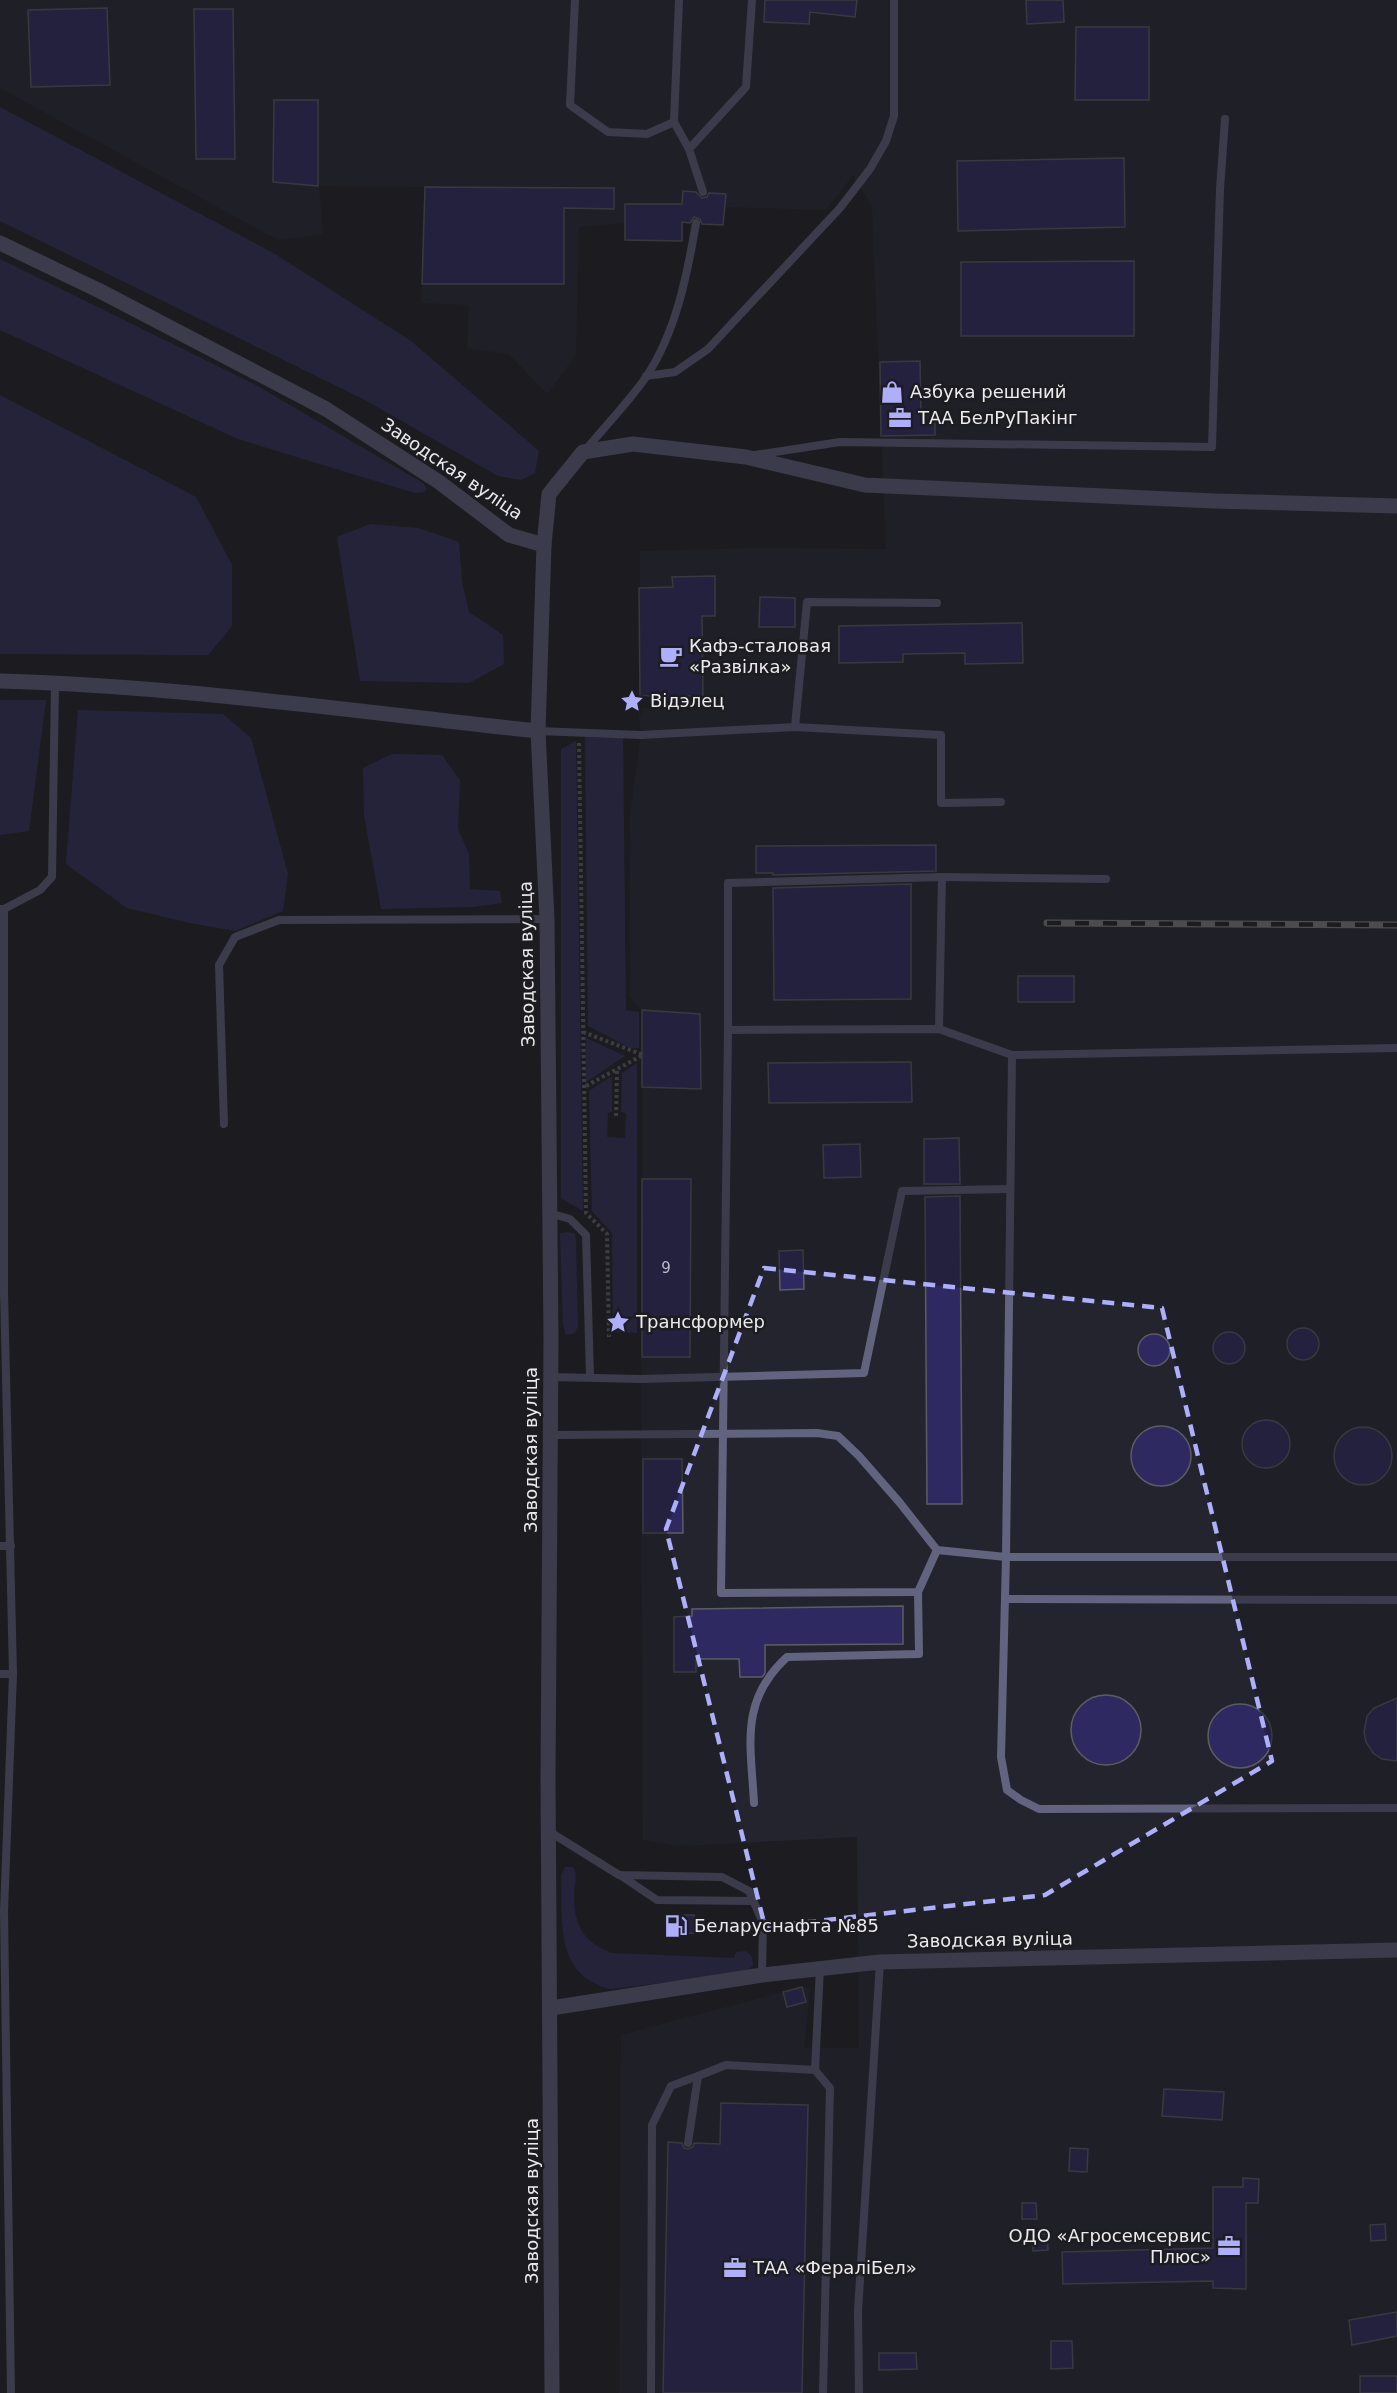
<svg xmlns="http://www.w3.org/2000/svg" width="1397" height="2393" font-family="'DejaVu Sans',sans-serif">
  <rect width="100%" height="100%" fill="#1c1c21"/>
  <polygon fill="#24242f" points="0,0 1397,0 1397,2393 619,2393 621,2035 802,1987 810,1988 804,2048 859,2048 857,1837 681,1846 643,1840 641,1379 643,1055 642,1011 630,997 630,814 641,735 638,708 661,709 661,696 640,696 640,551 755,548 886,549 872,206 853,175 826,210 725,207 723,225 682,222 682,241 625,240 625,223 579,227 576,355 547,394 509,354 467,348 469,305 421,303 425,187 319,186 323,234 278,240 0,88"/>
  <g fill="#302e58">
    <polygon points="0,107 275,254 411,341 539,451 535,473 521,480 498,476 365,400 0,221"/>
    <polygon points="0,259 254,384 423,483 427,489 425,492 415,493 238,439 0,330"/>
    <polygon points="0,395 196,497 232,565 232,626 208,655 0,654"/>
    <polygon points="370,524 418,528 459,542 462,581 469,612 503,635 504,664 469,683 360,681 337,537"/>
    <polygon points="0,700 46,700 29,831 0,835"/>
    <polygon points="78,710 223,714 251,738 288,874 283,911 235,931 190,923 127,908 66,864"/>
    <polygon points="585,737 623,738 626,1010 639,1012 639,1048 630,1048 588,1026"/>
    <polygon points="576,741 583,1211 561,1198 561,749"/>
    <polygon points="392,754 442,755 460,780 458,829 469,854 470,889 500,891 502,903 473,907 381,909 364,815 363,768"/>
    <polygon points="586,1038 625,1056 586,1082"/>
    <polygon points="637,1063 637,1333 613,1332 612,1233 592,1211 589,1091 612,1076 612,1112 608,1113 607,1137 625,1138 626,1113 621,1112 622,1073"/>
    <polygon points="568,1232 575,1234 576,1244 578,1326 575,1333 566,1335 563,1324 560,1233"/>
    <path d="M565,1867H573C578,1875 575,1881 574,1890C573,1922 581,1942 612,1953L734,1958L736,1952L746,1951L752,1957L753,1965L747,1971L739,1973L612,1989C554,1977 563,1921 561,1875Z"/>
  </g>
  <g fill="#2e2960" stroke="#5c5d63" stroke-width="1.5">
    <polygon points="765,0 857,0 855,17 810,12 809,24 764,22"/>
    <polygon points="1026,0 1063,0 1064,22 1027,24"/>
    <polygon points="107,8 110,85 31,87 28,10"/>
    <polygon points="194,9 233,9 235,159 196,159"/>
    <polygon points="1076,27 1149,27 1149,100 1075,100"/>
    <polygon points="274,100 318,100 318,186 273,182"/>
    <polygon points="1124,158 1125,227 958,231 957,161"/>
    <polygon points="425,187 614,188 614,209 564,208 564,284 422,284"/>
    <polygon points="683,191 696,192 702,198 707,197 709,193 726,194 723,225 702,224 700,219 694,217 690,223 682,222 682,241 625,240 625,204 682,204"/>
    <polygon points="1134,261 1134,336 961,336 961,262"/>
    <polygon points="920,361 921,414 935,414 935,435 881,436 880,362"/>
    <polygon points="715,576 715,616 702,616 703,696 640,696 639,588 673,587 672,577"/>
    <polygon points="760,597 795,598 795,627 759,627"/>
    <polygon points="1022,623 1023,663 965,664 965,653 903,654 903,662 839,663 839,626"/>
    <polygon points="936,845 936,871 773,875 773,873 756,873 756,846"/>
    <polygon points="911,884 911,999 774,1000 773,888"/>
    <rect x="1018" y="976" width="56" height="26"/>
    <polygon points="642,1010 700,1014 701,1089 642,1087"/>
    <polygon points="911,1062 912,1102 769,1103 768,1063"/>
    <polygon points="959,1138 960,1184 924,1184 924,1139"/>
    <polygon points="860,1144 861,1177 824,1178 823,1145"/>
    <polygon points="642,1179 691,1179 690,1357 642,1357"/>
    <polygon points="960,1196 962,1504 927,1504 925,1197"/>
    <polygon points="803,1250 804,1289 780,1290 779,1251"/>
    <circle cx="1303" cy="1344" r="16"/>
    <circle cx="1229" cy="1348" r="16"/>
    <circle cx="1154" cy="1350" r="16"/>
    <circle cx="1266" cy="1444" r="24"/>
    <circle cx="1161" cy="1456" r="30"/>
    <circle cx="1363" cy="1456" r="29"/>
    <polygon points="643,1459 682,1459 683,1533 643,1533"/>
    <polygon points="903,1606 903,1644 765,1645 765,1673 762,1677 740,1677 739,1659 696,1659 696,1672 674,1672 674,1617 692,1616 692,1609"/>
    <circle cx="1106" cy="1730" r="35"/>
    <polygon points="1397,1698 1397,1761 1382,1759 1373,1753 1366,1742 1364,1732 1367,1716 1374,1708"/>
    <circle cx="1240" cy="1736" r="32"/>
    <polygon points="665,1915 694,1915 694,1933 666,1934"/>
    <polygon points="802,1987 806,2002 787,2007 783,1992"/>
    <polygon points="1164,2089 1224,2092 1222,2120 1162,2116"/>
    <polygon points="721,2103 808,2105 802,2393 663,2393 668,2142 682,2143 684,2148 688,2149 693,2147 694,2143 720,2144"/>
    <polygon points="1070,2148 1088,2149 1087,2172 1069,2171"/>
    <polygon points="1243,2178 1259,2179 1258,2203 1246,2203 1246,2289 1213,2288 1213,2281 1063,2284 1062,2252 1213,2248 1213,2187 1243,2187"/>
    <polygon points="1022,2203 1036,2203 1037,2219 1022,2219"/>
    <polygon points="1385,2224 1386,2240 1371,2241 1370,2225"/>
    <polygon points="1047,2234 1048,2250 1033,2251 1033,2235"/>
    <polygon points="1397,2312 1397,2336 1352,2345 1349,2320"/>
    <polygon points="1051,2341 1072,2341 1073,2368 1051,2369"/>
    <polygon points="879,2353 916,2353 917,2369 879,2370"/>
    <rect x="1360" y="2376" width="37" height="17"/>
  </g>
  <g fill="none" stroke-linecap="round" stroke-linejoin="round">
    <g stroke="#656569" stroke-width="4" stroke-dasharray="3 3" stroke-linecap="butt">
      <polyline points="579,743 586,1213 607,1234 609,1337"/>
      <polyline points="583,1032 643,1055 584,1087"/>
      <polyline points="616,1116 617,1069"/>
    </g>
    <g stroke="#62637e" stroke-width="8">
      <polyline points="575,0 570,105 608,132 647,134 674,122"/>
      <polyline points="679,0 674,122 689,149 703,192"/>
      <polyline points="689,149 746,87 752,0"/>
      <polyline points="646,376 675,372 708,349 840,208 870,169 886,141 894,116 894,0"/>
      <path d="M584,452C604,427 628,403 646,377C676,332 687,276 696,223"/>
      <polyline points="755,455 840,442 1212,447 1220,189 1225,119"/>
      <polyline points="795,727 807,602 937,603"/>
      <polyline points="538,731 641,735 795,727 941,735 941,803 1001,802"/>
      <polyline points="942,877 1106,879"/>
      <polyline points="0,909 4,909 4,1291 13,1674"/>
      <polyline points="4,909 40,890 52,877 55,683"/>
      <polyline points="728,1030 939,1029 1012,1055 1397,1048"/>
      <polyline points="1012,1055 1006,1557 1001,1757 1007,1790 1021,1800 1039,1809 1397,1808"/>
      <polyline points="224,1124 219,965 235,937 279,920 547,919"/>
      <polyline points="549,1213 570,1219 586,1235 590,1376"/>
      <polyline points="551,1377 641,1379 864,1373 902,1191 1010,1189"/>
      <polyline points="550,1435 817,1433 838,1436 859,1456 900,1503 937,1550 1006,1557 1397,1557"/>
      <polyline points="0,1546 11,1546"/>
      <polyline points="937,1550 918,1592 721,1593 728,1030 728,883 942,877 939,1029"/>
      <polyline points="1005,1599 1397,1600"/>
      <polyline points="0,1674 13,1674 4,1912"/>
      <path d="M754,1803C751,1745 739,1701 787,1657L919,1654L918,1592"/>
      <polyline points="550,1832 619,1875 722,1877 749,1891 763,1923 762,1975"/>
      <polyline points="620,1875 657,1900 753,1901"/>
      <polyline points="0,1912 4,1912 11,2393"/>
      <polyline points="815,2070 830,2088 823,2393"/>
      <polyline points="688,2143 698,2076 726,2065 815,2070 820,1968"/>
      <polyline points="651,2393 652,2125 671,2086 698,2076"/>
      <polyline points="859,2393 858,2311 880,1962"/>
    </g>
    <g stroke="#62637e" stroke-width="15">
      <polyline points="0,243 100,291 326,409 439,482 509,535 544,545"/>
      <polyline points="538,731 544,545 549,494 583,452 633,444 746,457 865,485 1214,501 1397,506"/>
      <polyline points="551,2008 762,1975 880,1962 1397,1950"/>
    </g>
    <path stroke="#62637e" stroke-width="15" d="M0,681C180,686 359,712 538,731L547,919L551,1338L548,1778L552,2393"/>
    <g stroke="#87878b" stroke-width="7">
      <polyline id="rail" points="1047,923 1397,925"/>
    </g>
    <use href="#rail" stroke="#1c1c21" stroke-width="4.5" stroke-dasharray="14" stroke-linecap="butt"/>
  </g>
  <path d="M0 0H1397V2393H0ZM764,1268L1162,1308L1272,1761L1045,1895L765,1927L666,1529Z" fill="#1c1c21" fill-opacity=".55" fill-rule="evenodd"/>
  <path fill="none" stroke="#aeaefb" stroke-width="4.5" stroke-dasharray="12 8" stroke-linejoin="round" d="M764,1268L1162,1308L1272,1761L1045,1895L765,1927L666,1529Z"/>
  <defs>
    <g id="shop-bare" transform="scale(1.8)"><path d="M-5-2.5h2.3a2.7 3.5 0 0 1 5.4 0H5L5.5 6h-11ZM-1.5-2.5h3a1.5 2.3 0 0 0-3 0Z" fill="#aeaefb" stroke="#1c1c21" stroke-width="2.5" paint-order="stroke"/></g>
    <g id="office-bare" transform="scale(1.8)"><path d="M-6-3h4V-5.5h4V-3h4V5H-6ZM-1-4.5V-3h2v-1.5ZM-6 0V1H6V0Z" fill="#aeaefb" stroke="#1c1c21" stroke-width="2.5" paint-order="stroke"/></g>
    <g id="cafe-bare" transform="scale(1.8)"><path d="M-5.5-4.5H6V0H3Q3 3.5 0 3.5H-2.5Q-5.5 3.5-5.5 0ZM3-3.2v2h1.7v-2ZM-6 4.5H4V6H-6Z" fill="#aeaefb" stroke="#1c1c21" stroke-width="2.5" paint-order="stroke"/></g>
    <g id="sight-bare" transform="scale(1.8)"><path d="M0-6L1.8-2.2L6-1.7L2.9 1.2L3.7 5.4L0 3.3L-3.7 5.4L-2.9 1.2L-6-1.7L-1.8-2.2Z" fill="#aeaefb" stroke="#1c1c21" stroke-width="2.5" paint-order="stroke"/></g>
    <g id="fuel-bare" transform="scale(1.8)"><path d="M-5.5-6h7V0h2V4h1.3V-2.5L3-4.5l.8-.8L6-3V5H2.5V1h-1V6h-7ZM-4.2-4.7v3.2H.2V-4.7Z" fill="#aeaefb" stroke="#1c1c21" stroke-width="2.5" paint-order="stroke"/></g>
  </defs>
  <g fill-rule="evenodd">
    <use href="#shop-bare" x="892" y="392"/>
    <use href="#office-bare" x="900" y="418"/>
    <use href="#cafe-bare" x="671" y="656"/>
    <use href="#sight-bare" x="632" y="701"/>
    <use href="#sight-bare" x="618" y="1322"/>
    <use href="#fuel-bare" x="676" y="1926"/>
    <use href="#office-bare" x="1229" y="2246"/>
    <use href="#office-bare" x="735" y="2268"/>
  </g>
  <g text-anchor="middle" stroke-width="5" stroke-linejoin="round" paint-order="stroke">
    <g font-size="15" fill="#bcbacb">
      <text x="666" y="1273">9</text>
    </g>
    <g font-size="18" fill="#ebebef" stroke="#1c1c21" text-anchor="start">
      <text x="910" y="398">Азбука решений</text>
      <text x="918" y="424">ТАА БелРуПакінг</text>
      <text x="689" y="652">Кафэ-сталовая<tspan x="689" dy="21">«Развілка»</tspan></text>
      <text x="650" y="707">Відэлец</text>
      <text x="636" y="1328">Трансформер</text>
      <text x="694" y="1932">Беларуснафта №85</text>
      <text x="1211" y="2242" text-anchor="end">ОДО «Агросемсервис<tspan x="1211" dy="21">Плюс»</tspan></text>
      <text x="753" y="2274">ТАА «ФераліБел»</text>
    </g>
    <g font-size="18" fill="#ebebef" stroke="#1c1c21">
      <text transform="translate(452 469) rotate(34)" y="6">Заводская вуліца</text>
      <text transform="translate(527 964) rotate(-91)" y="6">Заводская вуліца</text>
      <text transform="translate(531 1450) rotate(-90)" y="6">Заводская вуліца</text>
      <text transform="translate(990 1940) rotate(-1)" y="6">Заводская вуліца</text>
      <text transform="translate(532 2201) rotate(-90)" y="6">Заводская вуліца</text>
    </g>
  </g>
</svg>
